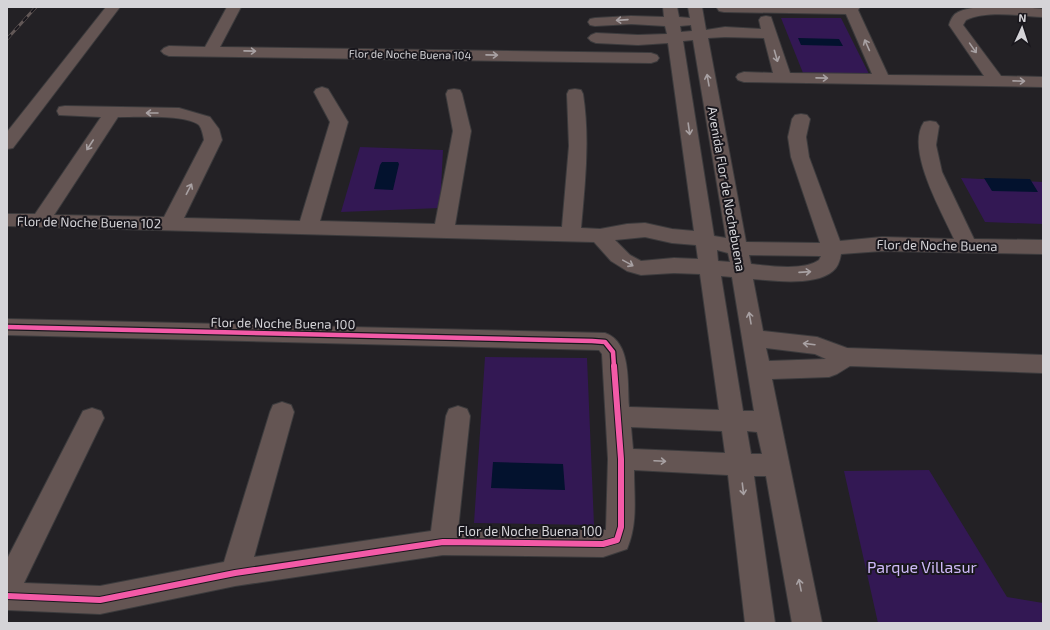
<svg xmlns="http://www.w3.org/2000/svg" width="1050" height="630" font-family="'Exo 2',sans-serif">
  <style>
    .green { fill: #331854 }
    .water { fill: #03122e }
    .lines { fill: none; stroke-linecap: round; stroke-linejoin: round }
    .minor-casing { stroke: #3c3b3d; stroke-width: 2 }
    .minor { fill: #645553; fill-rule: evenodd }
    .rail-casing { stroke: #625857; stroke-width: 3 }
    .rail { stroke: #19171d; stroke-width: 2; stroke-dasharray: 6; stroke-linecap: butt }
    .cycleway-far1-casing { stroke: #19171d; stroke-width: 7 }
    .cycleway-casing { stroke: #19171d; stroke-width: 8 }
    .cycleway-far1 { stroke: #f35aa7; stroke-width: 4.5 }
    .cycleway { stroke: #f35aa7; stroke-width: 6 }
    .oneway { stroke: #a8a1a3 }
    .labels { text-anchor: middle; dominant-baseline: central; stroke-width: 4; stroke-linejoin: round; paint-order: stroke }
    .far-street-label { font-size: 11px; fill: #d5d4d8; stroke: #19171d }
    .street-label { font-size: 13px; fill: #d5d4d8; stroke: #19171d }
    .near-park-label { font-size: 16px; fill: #cfbaf8; stroke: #19171d }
  </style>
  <rect width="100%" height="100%" fill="#232125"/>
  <path class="green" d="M781 18H841L869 74 803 73Z
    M360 147 443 150 440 208 341 212Z
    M961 178 1043 182V224L985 222Z
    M485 357 587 358 594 525 474 523Z
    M929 470 1007 597 1043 603V623H878L844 471Z"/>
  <path class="water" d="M798 38 839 39 843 46 801 45Z
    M382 162H398L399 164 393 190 374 189 380 165Z
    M984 178 1030 179 1038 192 992 191Z
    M493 462 563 464 565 490 491 488Z"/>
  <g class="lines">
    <g class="minor-casing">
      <path id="minor" d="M106 7H120L13 148 7 149V132Z
        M227 7H241L220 47 651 53 657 55 659 58 657 61 651 63 169 56 164 54 161 51 164 48 169 46 205 47Z
        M663 7H677L679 17 690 18 688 7H702L706 30 725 27 761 29 759 20 761 17 766 16 771 17 790 73 872 74 846 14 724 12 719 11 717 8 860 7 858 10 888 75 984 76 949 25C950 21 952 17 955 14 971 2 1023 7 1043 9V17C1021 16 987 10 966 20L963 25 1001 76 1043 77V87L744 82 738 80 736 77 738 74 744 72 773 73 764 38 725 37 708 38 746 242 820 243 791 157 788 137 792 119 795 115 801 114 807 115 810 119 806 137 809 157 840 241 882 237 954 239C942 212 905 149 924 122L930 121 936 122 939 126 936 145 942 172 974 239 1043 240V254L882 251 841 254C840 260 838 267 833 271 816 286 774 281 753 279L763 331 817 337 847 348 1043 355V373L850 366 837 374 829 377 772 379 822 623H792L766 476H754L775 623H745L728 475 634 470C634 498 638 523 627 549L603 557 443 555 235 586 100 614 7 610V559L83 411 92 408 101 411 104 418 24 583 100 586 224 562 270 412 273 405 282 402 291 405 294 412 254 557 431 531 446 416 449 409 458 406 467 409 470 416 458 530H606L608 459 602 354 599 350 7 335V319L605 333C632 342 627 384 629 407L719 410 700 274 674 273 641 275 627 271 611 261 594 242 7 226V214H35L101 117 59 115 57 111 59 107 65 106 179 108 210 117 219 129 222 140 184 218 300 221 330 122 314 92 316 89 322 87 328 89 348 122 320 221 435 224 453 131 446 94 448 90 454 89 460 90 462 94 471 131 455 225 562 227 569 146 567 94 569 90 575 89 581 90 583 94C590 139 585 183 581 228L600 229 627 224 645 223 672 229 694 231 668 43 638 45 596 43 591 41 588 38 591 35 596 33 638 35 667 34 665 26 631 24 595 26 590 25 588 22 590 19 595 18 631 16 664 17ZM691 25 692 31 681 32 680 26ZM693 40 726 238 714 236 683 41ZM118 117C135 117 186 114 199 125 202 129 203 135 204 140L164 217 54 215ZM645 237 672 243 696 245 698 259 674 258 641 261 630 255 615 240ZM717 250 728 253 730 262 718 261ZM749 255 821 256 819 260C804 271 769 266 751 264ZM721 276 732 277 754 411H743ZM766 348 815 354 826 359 769 361ZM631 427 722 431 725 453 633 449ZM747 431 757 432 762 454H751Z"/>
    </g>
    <use href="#minor" class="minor"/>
    <g class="rail-casing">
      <path id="rail" d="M7 39 36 7"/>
    </g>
    <use href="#rail" class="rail"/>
    <g class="cycleway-far1-casing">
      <path id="cycleway-far1" d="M7 327 592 341 605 342 613 352 614 367"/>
    </g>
    <g class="cycleway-casing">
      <path id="cycleway" d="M7 596 100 600 235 573 443 542 603 544 617 540 621 527V459L614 366"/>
    </g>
    <use href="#cycleway-far1" class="cycleway-far1"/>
    <use href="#cycleway" class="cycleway"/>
  </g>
  <defs><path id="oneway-shaft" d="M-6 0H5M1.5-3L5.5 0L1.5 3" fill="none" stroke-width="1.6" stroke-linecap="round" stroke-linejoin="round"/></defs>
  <g class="oneway">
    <use href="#oneway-shaft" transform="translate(622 20) rotate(176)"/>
    <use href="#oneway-shaft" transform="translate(867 45) rotate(-114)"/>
    <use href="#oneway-shaft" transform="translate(973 48) rotate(55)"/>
    <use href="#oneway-shaft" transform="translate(250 51) rotate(1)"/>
    <use href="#oneway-shaft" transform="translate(492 55) rotate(1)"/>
    <use href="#oneway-shaft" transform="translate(776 56) rotate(74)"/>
    <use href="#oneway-shaft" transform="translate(822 78) rotate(1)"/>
    <use href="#oneway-shaft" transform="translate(708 80) rotate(-100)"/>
    <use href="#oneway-shaft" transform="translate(1019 81) rotate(1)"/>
    <use href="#oneway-shaft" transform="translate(152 113) rotate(-180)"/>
    <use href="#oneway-shaft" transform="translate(689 129) rotate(82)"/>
    <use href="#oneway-shaft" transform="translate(90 145) rotate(123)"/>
    <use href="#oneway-shaft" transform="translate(189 189) rotate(-63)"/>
    <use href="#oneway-shaft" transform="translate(628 263) rotate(29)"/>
    <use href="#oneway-shaft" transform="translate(805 272) rotate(-4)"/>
    <use href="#oneway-shaft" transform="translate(750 318) rotate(-100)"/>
    <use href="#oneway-shaft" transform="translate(809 344) rotate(-173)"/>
    <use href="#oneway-shaft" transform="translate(660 461) rotate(3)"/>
    <use href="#oneway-shaft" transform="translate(743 489) rotate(83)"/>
    <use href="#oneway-shaft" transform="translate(800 585) rotate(-101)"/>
  </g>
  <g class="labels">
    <g class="far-street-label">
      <text transform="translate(410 54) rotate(1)">Flor de Noche Buena 104</text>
    </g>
    <g class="street-label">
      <text transform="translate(727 189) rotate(80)">Avenida Flor de Nochebuena</text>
      <text transform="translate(89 222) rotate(1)">Flor de Noche Buena 102</text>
      <text transform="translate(937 245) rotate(1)">Flor de Noche Buena</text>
      <text transform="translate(283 323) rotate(1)">Flor de Noche Buena 100</text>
      <text x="530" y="531">Flor de Noche Buena 100</text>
    </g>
    <g class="near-park-label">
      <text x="922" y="566">Parque Villasur</text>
    </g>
  </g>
  <rect width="1050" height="630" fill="none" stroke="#d5d4d8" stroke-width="16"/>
  <g transform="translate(1022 28) rotate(3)" stroke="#19171d" stroke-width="3" paint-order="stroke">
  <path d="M0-3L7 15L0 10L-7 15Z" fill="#d5d4d8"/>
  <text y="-6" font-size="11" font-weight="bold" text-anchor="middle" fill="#d5d4d8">N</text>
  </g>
</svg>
